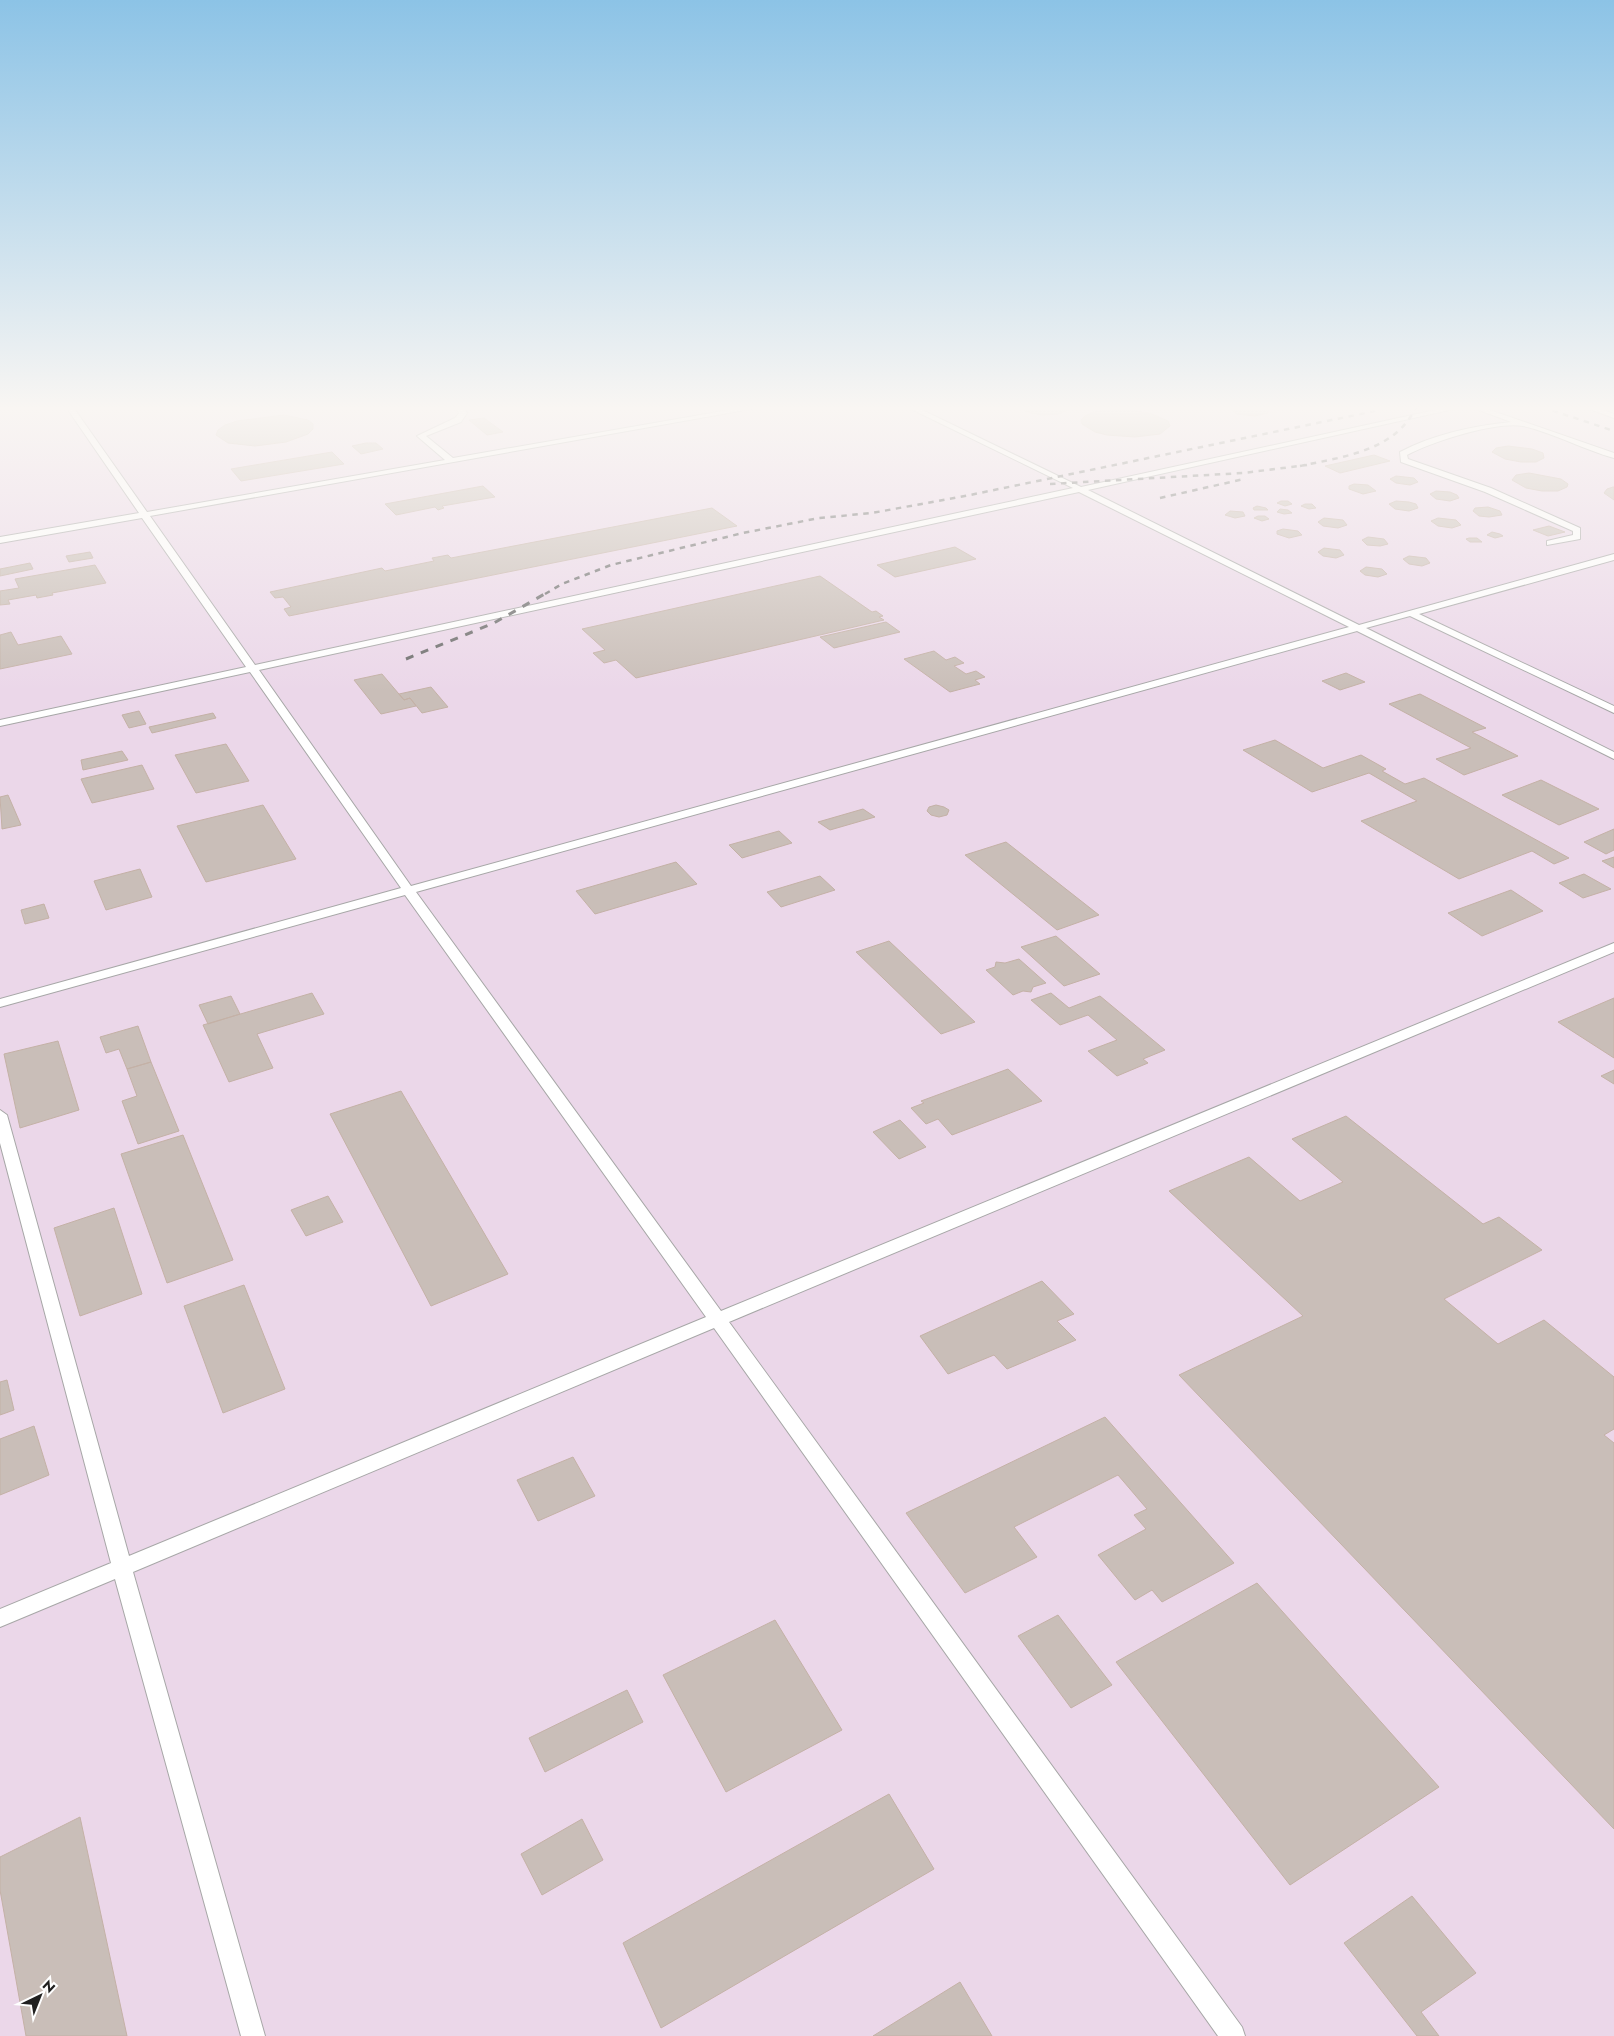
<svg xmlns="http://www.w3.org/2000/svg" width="1614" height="2036" font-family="Jost,sans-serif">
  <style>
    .industrial { fill: #ebd7e9 }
    .building { fill: #c9beb8; stroke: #c4b1a6 }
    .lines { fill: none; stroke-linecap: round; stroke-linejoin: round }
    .service-casing { stroke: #a7a7a7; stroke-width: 2 }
    .service { fill: #fff; fill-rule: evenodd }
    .rail-far1 { stroke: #6e6e6e; stroke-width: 2.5; stroke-dasharray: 5.5 5.5; stroke-linecap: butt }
    .rail { stroke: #6e6e6e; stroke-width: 3; stroke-dasharray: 8 8; stroke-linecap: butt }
  </style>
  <rect width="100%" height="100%" fill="#f1ece5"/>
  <path class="industrial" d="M0 407H1614V2036H0Z"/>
  <path class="building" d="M1018 407H1071V408L1059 414 1042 415 1027 412Z
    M1264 407 1268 409V413L1255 416 1237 414 1230 409 1231 407Z
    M1120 409 1150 413 1168 421 1170 426 1160 434 1135 437 1107 435 1095 432 1082 424 1081 420 1085 416 1093 412Z
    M284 415 308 420 313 424V429L308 434 286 442 255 446 228 443 216 435 218 430 225 425 237 421Z
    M484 418 503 432 487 435 469 420Z
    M366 443H376L383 449 361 454 352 446Z
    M1508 446 1532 449 1543 453 1544 458 1536 462H1521L1505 459 1492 452 1496 448Z
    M332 452 344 464 241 481 231 469Z
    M1374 455 1390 461 1340 473 1325 466Z
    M1529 473 1561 479 1568 484 1567 487 1558 491H1542L1526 488 1512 480 1516 475Z
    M1396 476 1414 478 1418 482 1410 485 1396 483 1390 479Z
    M1354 484 1368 485 1376 491 1363 494 1349 489V486Z
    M483 486 495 497 442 506 444 508 438 510 435 507 396 515 385 504Z
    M1613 487H1614V500L1604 493 1607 489Z
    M1436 491 1450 492 1457 495 1459 498 1450 501 1436 499 1430 494Z
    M1281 501H1288L1292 504 1285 506 1277 503Z
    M1396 501 1409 502 1416 504 1418 508 1409 511 1395 509 1389 504Z
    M1305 504H1312L1316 508 1309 509 1301 506Z
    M1257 506 1266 508 1268 510H1254L1253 508Z
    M1488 507 1500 511 1502 515 1489 517 1479 516 1473 511 1475 508Z
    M712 508 737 526 289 616 284 609 291 607 283 597 275 598 270 592 382 568 385 571 434 561 432 558 448 555 451 558Z
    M1280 509 1288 510 1292 513 1284 514 1277 512Z
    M1230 511 1243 512 1245 516 1235 518 1225 515Z
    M1258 516H1265L1269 519 1262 521 1254 518Z
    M1324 518 1343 520 1347 525 1338 528 1323 526 1318 522Z
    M1438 518 1456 520 1461 525 1452 528 1438 526 1431 521Z
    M1549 526 1565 532 1548 536 1533 530Z
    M1283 529 1298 531 1302 535 1289 538 1277 534V531Z
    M1492 532 1500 534 1503 536 1495 538 1487 535Z
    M1368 537 1384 539 1388 544 1380 546 1367 545 1362 540Z
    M1469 538H1477L1482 542H1470L1466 539Z
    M955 547 976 559 895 577 877 565Z
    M1324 548 1340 550 1344 555 1336 558 1323 556 1318 552Z
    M90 552 93 558 69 562 66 556Z
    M1409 556 1426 558 1430 563 1422 566 1409 564 1403 559Z
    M30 563 33 569 0 576V569Z
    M95 565 106 583 52 593 53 595 37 598 36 595 8 600 10 604 0 605V591L19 588 15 579Z
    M1366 567 1382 569 1387 574 1378 577 1365 575 1360 571Z
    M820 576 872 612 876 611 883 616 879 617 884 620 636 678 616 660 604 663 593 653 605 650 582 629Z
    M886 622 900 632 834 648 820 637Z
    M11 632 18 645 61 636 72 654 0 669V635Z
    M934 651 946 660 955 657 964 663 954 666 966 674 976 671 985 677 975 680 980 684 950 692 904 659Z
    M1346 673 1365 682 1340 690 1322 681Z
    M382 674 404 700 410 698 416 706 381 714 354 680Z
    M431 687 448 707 422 713 410 698 404 700 399 694Z
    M1420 694 1486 728 1472 732 1518 756 1464 775 1436 759 1471 748 1389 704Z
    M139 711 146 724 129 728 122 715Z
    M213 713 216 718 152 733 149 727Z
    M1275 740 1323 768 1361 755 1386 769 1382 771 1405 784 1424 778 1569 858 1554 864 1532 851 1459 879 1361 821 1417 801 1369 773 1312 792 1243 750Z
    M226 744 249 781 196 793 175 755Z
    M122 751 128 760 83 770 81 760Z
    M142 765 154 789 92 803 81 779Z
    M1541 780 1599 809 1559 825 1502 795Z
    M8 795 21 825 2 829 0 797Z
    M263 805 296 859 206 882 177 826Z
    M936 805 944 807 949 810 947 815 939 817 931 815 927 811 929 807Z
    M863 809 875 817 830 830 818 822Z
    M1614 829V850L1606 854 1584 842Z
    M779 831 792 843 742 858 729 845Z
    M1006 842 1099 915 1057 930 965 855Z
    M1614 857V868L1602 861Z
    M676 862 697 884 595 914 576 891Z
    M140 869 152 897 106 910 94 881Z
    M1584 874 1611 889 1583 898 1559 883Z
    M820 876 835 890 781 907 767 892Z
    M1511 890 1543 911 1482 936 1448 913Z
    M44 904 49 918 25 924 21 910Z
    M1056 936 1100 974 1064 986 1021 947Z
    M889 941 975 1022 941 1034 856 952Z
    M1019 959 1046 983 1033 987 1031 992 1023 991 1013 995 986 970 995 967 996 962 1005 963Z
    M312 993 324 1014 257 1034 273 1068 229 1082 203 1025Z
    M1051 993 1069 1008 1100 996 1165 1050 1143 1059 1148 1063 1117 1076 1088 1051 1117 1040 1088 1015 1060 1025 1031 1000Z
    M231 996 240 1014 208 1024 199 1005Z
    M1614 998V1058L1558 1022Z
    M138 1026 151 1062 127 1069 119 1049 106 1053 100 1037Z
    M58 1041 79 1110 20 1128 4 1054Z
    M151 1062 179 1131 138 1144 122 1101 137 1096 127 1069Z
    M1008 1069 1042 1101 952 1135 938 1119 926 1124 911 1108 924 1103 921 1101Z
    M1614 1070V1084L1601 1076Z
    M401 1091 508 1274 431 1306 330 1114Z
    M1346 1116 1483 1224 1499 1217 1542 1250 1444 1299 1498 1344 1544 1320 1614 1377V1429L1604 1435 1614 1443V1829L1179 1375 1303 1316 1169 1191 1249 1157 1300 1201 1343 1182 1292 1139Z
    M900 1120 926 1147 899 1159 873 1132Z
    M183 1135 233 1260 167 1283 121 1154Z
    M328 1196 343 1222 306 1236 291 1210Z
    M114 1208 142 1294 80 1316 54 1228Z
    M1042 1281 1074 1314 1057 1321 1076 1340 1007 1369 994 1355 948 1374 920 1336Z
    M244 1285 285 1389 223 1413 184 1306Z
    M7 1380 14 1410 0 1415V1382Z
    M1105 1417 1234 1563 1162 1602 1152 1590 1135 1600 1098 1555 1146 1529 1134 1515 1147 1509 1118 1475 1014 1527 1037 1557 965 1593 906 1513Z
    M34 1426 49 1475 0 1495V1439Z
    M573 1457 595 1496 538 1521 517 1480Z
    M1257 1583 1439 1787 1290 1885 1116 1662Z
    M1058 1615 1112 1685 1071 1708 1018 1636Z
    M775 1620 842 1730 726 1792 663 1675Z
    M627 1690 643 1722 545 1772 529 1738Z
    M889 1794 934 1869 661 2028 623 1943Z
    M80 1817 127 2036H26L0 1890V1857Z
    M582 1819 603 1860 542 1895 521 1854Z
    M1412 1896 1476 1973 1421 2012 1439 2036H1417L1344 1943Z
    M960 1982 992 2036H873Z"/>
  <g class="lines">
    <g class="service-casing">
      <path id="service" d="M66 407H73L147 512 445 460 417 436 455 418 459 413 456 407H463L467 413 461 422 426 436 453 458 746 407H762L150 516 255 665 1073 488 907 407H916L1081 487 1449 407H1463L1088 490 1359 625 1614 554V560L1419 614 1614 706V713L1410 616 1366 628 1614 752V759L1357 631 416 892 721 1311 1614 943V952L729 1322 1242 2027 1245 2036H1218L714 1328 133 1572 265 2036H241L115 1579 0 1627V1609L111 1563 0 1143V1110L7 1115 129 1556 706 1317 405 895 0 1007V999L401 888 250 672 0 726V720L246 667 142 518 0 543V537L139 513ZM1079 492 1349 627 411 886 259 670Z
        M1471 407H1481L1614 453V458C1585 450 1551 432 1523 426 1496 421 1431 442 1407 455L1408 459 1491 488 1580 528V539L1547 545V541L1573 535V531L1485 492 1401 462 1400 452C1434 434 1473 426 1511 422Z
        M1584 407H1595L1614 414V418Z"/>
    </g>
    <use href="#service" class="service"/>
    <path class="rail-far1" d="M1542 407 1614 431
      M1300 466C1342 457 1396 451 1416 407
      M1050 484 1243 473 1307 465
      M1160 498 1244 479
      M545 594 562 584 611 565 743 533 819 518 872 513 970 495 1375 411"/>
    <path class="rail" d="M406 659 494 623 548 592"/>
  </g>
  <linearGradient id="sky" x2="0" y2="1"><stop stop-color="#8cc3e6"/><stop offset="0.59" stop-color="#f9f6f3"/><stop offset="1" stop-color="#f9f6f3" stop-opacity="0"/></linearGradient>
  <rect width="1614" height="692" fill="url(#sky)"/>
  <g transform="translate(40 1996) rotate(43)" stroke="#ffffff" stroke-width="4" paint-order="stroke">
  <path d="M0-4L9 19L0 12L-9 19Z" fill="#202020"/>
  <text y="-8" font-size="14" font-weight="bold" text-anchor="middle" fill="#202020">N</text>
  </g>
</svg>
